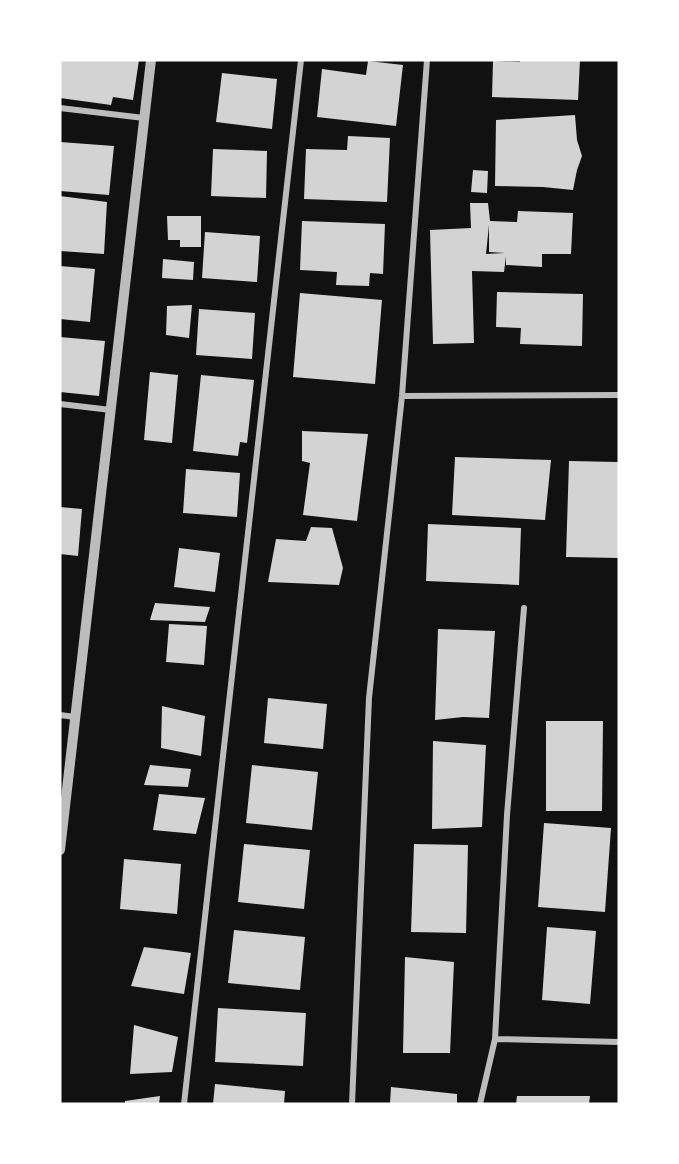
<svg xmlns="http://www.w3.org/2000/svg" width="679" height="1164" font-family="'DejaVu Sans',sans-serif">
  <style>
    .building { fill: #d3d3d3; fill-rule: evenodd }
    .lines { fill: none; stroke-linecap: round; stroke-linejoin: round }
    .minor { stroke: #bcbcbc; stroke-width: 6 }
    .tertiary { stroke: #bcbcbc; stroke-width: 10 }
  </style>
  <rect width="100%" height="100%" fill="#111"/>
  <path class="building" d="M60 60H139L133 100 113 97 111 105 60 98Z
    M520 60H580L578 100 492 97 493 61 520 62Z
    M368 61 403 65 396 126 317 117 322 69 366 75Z
    M222 73 277 79 272 129 216 122Z
    M575 115 577 140 582 156 577 170 573 190 543 187 495 186 496 120Z
    M348 136 390 138 387 202 304 199 306 149 347 150Z
    M60 142 114 146 109 195 60 191Z
    M213 149 267 151 266 198 211 196Z
    M473 170 488 171 487 193 471 192Z
    M60 196 107 202 104 254 60 251Z
    M470 203H488L490 221 517 222 518 211 573 213 571 254H542V267L506 265V256L504 272 472 271 474 343 433 344 430 230 471 228ZM489 225V252L505 253 486 254Z
    M167 216H201V247H180V240H168Z
    M302 221 385 224 383 274 370 273 369 286 336 285 337 272 300 270Z
    M205 232 260 236 257 282 202 278Z
    M163 259 194 262 193 280 162 278Z
    M60 266 95 269 90 322 60 319Z
    M497 292 583 294 582 346 520 344 521 328 496 327Z
    M300 293 382 300 375 384 293 377Z
    M192 305 189 338 166 335 167 306Z
    M199 309 255 313 252 359 196 355Z
    M60 337 105 341 99 396 60 392Z
    M150 372 178 375 172 443 144 440Z
    M201 375 254 380 247 443 240 442 238 456 193 451Z
    M302 431 368 434 357 521 303 515 310 463 302 461Z
    M455 457 551 460 545 520 452 515Z
    M569 461 619 462V558L566 557Z
    M186 469 240 473 237 517 183 513Z
    M60 507 82 509 78 556 60 554Z
    M428 524 521 528 519 585 426 581Z
    M311 527 332 528 343 568 339 585 268 582 276 539 306 541Z
    M179 548 220 553 215 592 174 587Z
    M155 603 210 607 205 622 150 620Z
    M169 624 207 626 204 665 166 662Z
    M438 629 495 631 489 718 463 717 435 720Z
    M268 698 327 704 323 749 264 743Z
    M162 706 205 716 201 756 161 748Z
    M546 721H603L602 811H546Z
    M433 741 486 745 482 827 432 829Z
    M150 765 191 769 188 787 144 785Z
    M252 765 318 772 312 830 246 823Z
    M159 794 205 798 196 834 153 830Z
    M544 823 611 828 605 912 538 907Z
    M244 844 310 850 304 909 238 902Z
    M414 844 468 845 466 933 411 932Z
    M124 859 181 864 177 914 120 909Z
    M547 927 596 931 590 1004 542 1000Z
    M234 930 305 937 300 990 228 983Z
    M144 947 191 953 184 994 131 986Z
    M405 957 454 962 450 1053H403Z
    M218 1008 306 1013 303 1066 215 1062Z
    M134 1025 178 1037 172 1072 130 1074Z
    M215 1084 285 1091 284 1104H213Z
    M391 1087 457 1094V1104H390Z
    M160 1096 159 1104H125V1101Z
    M517 1096H590L589 1104H516Z"/>
  <g class="lines">
    <path class="minor" d="M60 108 144 118
      M402 396 619 395
      M60 404 111 410
      M60 715 75 717
      M495 1039 507 815 524 608
      M184 1104 301 60
      M352 1104 369 698 402 396 427 60
      M480 1104 495 1039 619 1042"/>
    <path class="tertiary" d="M60 850 151 60"/>
  </g>
  <rect width="679" height="1164" fill="none" stroke="#ffffff" stroke-width="123"/>
</svg>
